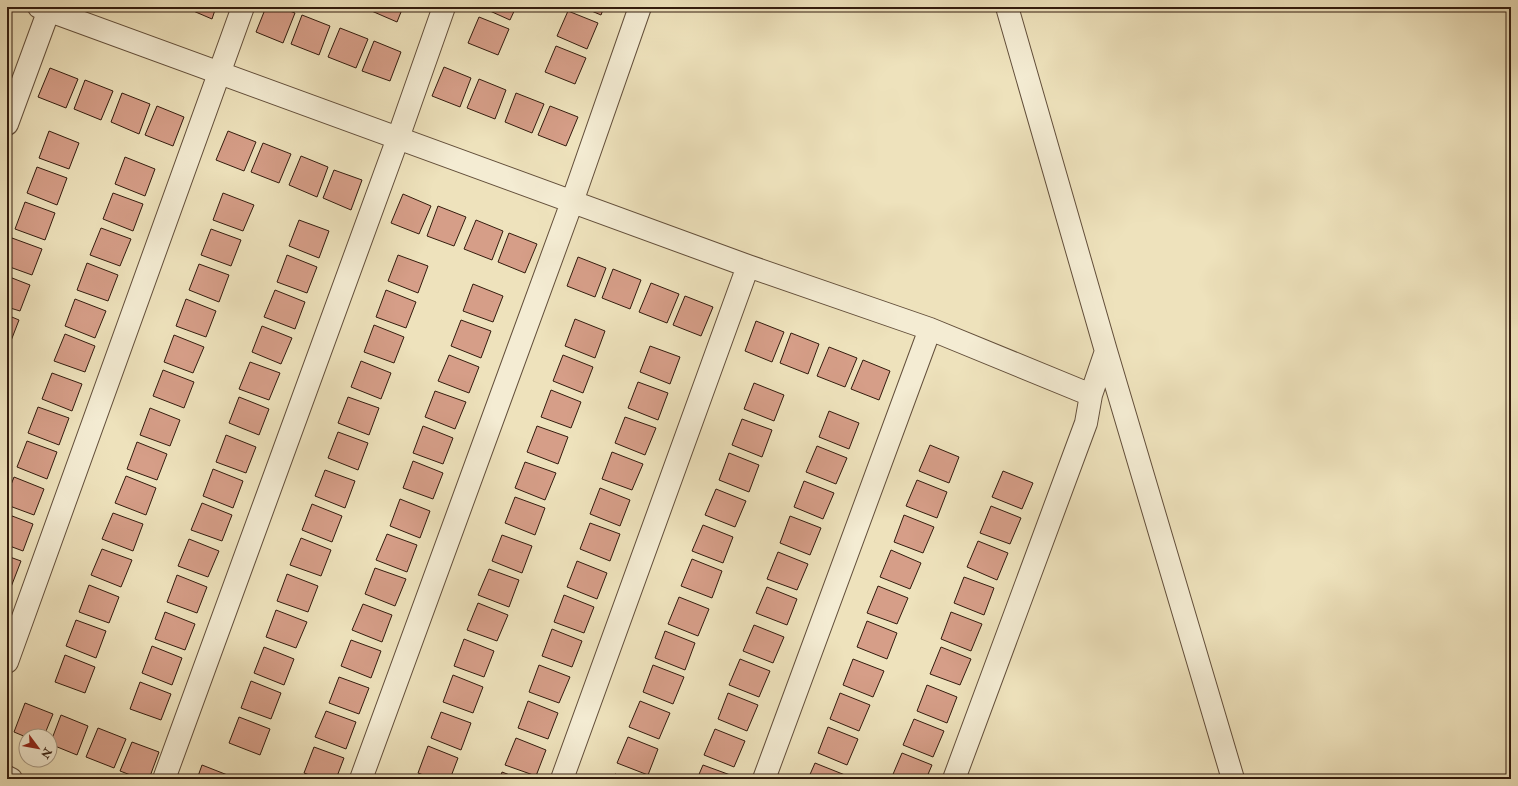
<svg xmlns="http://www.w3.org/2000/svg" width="1518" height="786" font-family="'IM FELL Double Pica',serif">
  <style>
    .building { fill: #d69e88; stroke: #331c0e }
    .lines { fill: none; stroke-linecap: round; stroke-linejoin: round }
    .minor-casing { stroke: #624e3a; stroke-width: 24 }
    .minor { stroke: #f4ecd3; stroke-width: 22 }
  </style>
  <rect width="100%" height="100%" fill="#eee2bc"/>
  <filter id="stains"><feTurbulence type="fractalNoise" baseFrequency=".005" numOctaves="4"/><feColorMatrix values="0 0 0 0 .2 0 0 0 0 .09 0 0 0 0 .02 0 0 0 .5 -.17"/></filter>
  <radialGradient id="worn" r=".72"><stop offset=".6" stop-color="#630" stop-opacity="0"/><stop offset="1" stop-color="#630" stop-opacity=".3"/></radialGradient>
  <path class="building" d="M184 7H216L212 19Z
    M266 7H279L295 13 283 43 256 32Z
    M368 7H403L397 22 367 9Z
    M481 7H516L510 20Z
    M582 7H604L601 15Z
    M568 11 598 23 587 49 557 36Z
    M302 15 330 26 319 55 291 44Z
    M479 17 509 29 498 55 468 43Z
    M340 28 368 39 356 68 328 57Z
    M374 41 401 52 390 81 362 71Z
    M556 46 586 58 575 84 545 72Z
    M444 67 471 78 460 107 432 96Z
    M50 68 78 79 66 108 38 97Z
    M479 79 506 90 495 119 467 108Z
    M85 80 113 91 101 120 74 109Z
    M122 93 150 104 139 134 111 122Z
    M516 93 544 104 532 133 505 122Z
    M157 106 184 117 173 146 145 135Z
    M550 106 578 117 566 146 538 135Z
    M49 131 79 143 69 169 39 158Z
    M228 131 256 142 244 171 216 160Z
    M263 143 291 154 279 183 251 172Z
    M301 156 328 167 317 197 289 185Z
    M125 157 155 169 145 196 115 184Z
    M37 167 67 178 57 205 27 193Z
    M334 170 362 180 351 210 323 198Z
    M113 193 143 204 133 231 103 219Z
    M223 193 254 205 243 231 213 220Z
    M403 194 431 206 419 234 391 223Z
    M25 202 55 213 45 240 15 229Z
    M438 206 466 217 454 246 427 236Z
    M299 220 329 231 319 258 289 246Z
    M476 220 503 231 492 260 464 249Z
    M101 228 131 239 120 266 90 255Z
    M211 229 241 240 231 266 201 255Z
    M509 233 537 244 525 273 498 262Z
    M12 238 42 249 32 275 7 266V250Z
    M287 255 317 267 307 293 277 282Z
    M398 255 428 266 418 293 388 281Z
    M578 257 606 268 595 297 567 286Z
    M87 263 118 275 108 301 77 290Z
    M199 264 229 275 219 302 189 290Z
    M613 269 641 280 630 309 602 298Z
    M7 276 30 285 20 311 7 307Z
    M651 283 679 294 667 323 639 312Z
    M473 284 503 296 493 322 463 311Z
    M275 290 305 302 295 329 264 317Z
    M386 290 416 302 406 328 376 317Z
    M685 296 713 307 701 336 673 325Z
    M75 299 106 311 95 338 65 326Z
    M186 299 216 311 206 337 176 326Z
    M7 315 19 320 9 346H7Z
    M575 319 605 331 595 358 565 346Z
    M461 320 491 331 481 358 451 346Z
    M756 321 784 332 772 362 745 351Z
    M374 325 404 337 394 363 364 352Z
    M262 326 292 338 281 364 252 352Z
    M791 333 819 344 808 374 780 363Z
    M65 334 95 346 85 372 54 361Z
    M174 335 204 347 193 373 164 362Z
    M650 346 680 357 670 384 640 372Z
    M829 347 857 358 845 387 817 376Z
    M449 355 479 367 469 393 438 381Z
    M563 355 593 367 583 393 553 381Z
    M863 360 890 371 879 400 851 389Z
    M361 361 391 373 381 399 351 387Z
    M250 362 280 373 269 400 239 389Z
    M163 370 194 382 184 408 153 396Z
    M52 373 82 384 72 411 42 399Z
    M638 382 668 393 658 420 628 408Z
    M754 383 784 395 774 421 744 409Z
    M551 390 581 402 571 428 541 417Z
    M435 391 466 402 455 429 425 417Z
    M239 397 269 409 259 435 229 423Z
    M348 397 379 408 369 435 338 423Z
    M38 407 69 418 59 445 28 433Z
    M150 408 180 420 170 446 140 435Z
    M829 411 859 423 849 449 819 437Z
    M625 417 656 428 645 455 615 443Z
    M742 419 772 430 762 457 732 445Z
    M423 426 453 438 443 464 413 453Z
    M537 426 568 437 558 464 527 452Z
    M338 432 368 443 358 470 328 458Z
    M226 435 256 447 246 473 216 462Z
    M27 441 57 452 47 479 17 467Z
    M137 442 167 454 157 480 127 469Z
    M930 445 959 457 949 483 919 471Z
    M817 446 847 458 836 484 806 472Z
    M612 452 643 464 632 490 602 479Z
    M729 453 759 465 749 492 719 480Z
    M413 461 443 473 433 499 403 488Z
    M525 462 556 473 545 500 515 488Z
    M213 469 243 481 233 508 203 496Z
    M325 470 355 481 345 508 315 496Z
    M1003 471 1033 483 1022 509 992 497Z
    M126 476 156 488 146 515 115 503Z
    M14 477 44 489 34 515 7 505V495Z
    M917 480 947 492 937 518 906 506Z
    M804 481 834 493 823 519 794 507Z
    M600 488 630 500 620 526 590 514Z
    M716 489 746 501 735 527 705 515Z
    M515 497 545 508 535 535 505 523Z
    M400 499 430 511 420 538 390 526Z
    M202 503 232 515 222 541 191 530Z
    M312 504 342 516 332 542 302 530Z
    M991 506 1021 518 1010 544 980 533Z
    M113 513 143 524 133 551 102 539Z
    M7 514 33 524 23 551 7 545Z
    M904 515 934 527 923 553 894 542Z
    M790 516 821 528 810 555 780 543Z
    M590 523 620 534 610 561 580 549Z
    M703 525 733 537 723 563 692 551Z
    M387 534 417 545 407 572 376 560Z
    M502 535 532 546 522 573 492 561Z
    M301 538 331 550 321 576 290 565Z
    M189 539 219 551 208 577 178 566Z
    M978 541 1008 553 997 580 967 567Z
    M102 549 132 560 121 587 91 575Z
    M891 550 921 563 910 589 880 577Z
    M778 552 808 564 797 590 767 579Z
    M7 556 21 561 11 587 7 586Z
    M692 559 722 571 712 598 681 586Z
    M577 561 607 573 597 599 567 587Z
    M375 568 406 579 395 606 365 594Z
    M489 569 519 580 509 607 478 595Z
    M287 574 318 586 308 612 277 601Z
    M177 575 207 587 197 613 167 602Z
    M964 577 994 588 984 615 954 603Z
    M89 585 119 597 109 623 79 612Z
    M878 586 908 598 897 624 867 613Z
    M767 587 797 599 787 625 756 613Z
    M564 595 594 607 584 633 554 622Z
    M679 597 709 609 698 636 668 624Z
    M478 603 508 615 497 641 467 630Z
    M363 604 392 615 382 642 352 630Z
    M276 610 307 622 296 648 266 637Z
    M165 612 195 624 185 650 155 639Z
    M951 612 982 624 971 651 941 639Z
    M76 620 106 631 96 658 66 646Z
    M867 621 897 633 887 659 857 647Z
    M754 625 784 637 773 663 743 651Z
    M552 629 582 641 572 667 542 656Z
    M665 631 695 643 685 670 655 658Z
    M464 639 494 651 484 677 454 666Z
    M351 640 381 651 371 678 341 666Z
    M152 646 182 658 172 685 142 673Z
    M264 647 294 659 284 685 254 673Z
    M941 647 971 659 960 685 930 674Z
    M65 655 95 667 85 693 55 682Z
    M740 659 770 671 759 697 729 685Z
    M853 659 884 671 873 697 843 685Z
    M539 665 570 677 559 703 529 692Z
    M653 665 684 677 673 704 643 692Z
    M453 675 483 687 473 713 443 702Z
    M339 677 369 688 359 714 329 703Z
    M251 681 281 693 271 719 241 708Z
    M140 682 171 694 161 720 130 709Z
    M927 685 957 697 947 723 917 711Z
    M728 693 758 705 747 731 718 719Z
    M840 693 870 705 859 731 830 719Z
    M528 701 558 713 548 739 518 728Z
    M640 701 670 713 659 739 629 727Z
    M25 703 53 714 44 736 26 737 14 732Z
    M326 711 356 722 346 749 315 737Z
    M441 712 471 723 461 750 431 738Z
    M61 715 88 726 77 755 50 744Z
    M239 717 270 729 260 755 229 743Z
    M914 719 944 731 933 757 903 745Z
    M828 727 858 739 847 765 818 753Z
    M98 728 126 739 114 768 86 757Z
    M715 729 745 741 734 767 704 755Z
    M628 737 658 749 648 775 617 763Z
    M516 738 546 750 536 776 505 765Z
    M132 742 159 752 149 779H141L120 771Z
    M428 746 458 758 450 779H434L418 773Z
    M314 747 344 758 336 779H320L304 773Z
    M902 753 932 765 926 779H891Z
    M815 763 845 775 843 779H808Z
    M202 765 230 776 229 779H197Z
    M703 765 733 776 732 779H697Z
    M502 772 520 779H500Z
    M615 774 629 779H613Z"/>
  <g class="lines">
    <g class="minor-casing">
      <path id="minor" d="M39 7 748 266 930 329 1091 395 1106 351
        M1007 7 1106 351 1233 779
        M7 124 50 7
        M7 662 243 7
        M7 777 11 779
        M164 779 398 138 444 7
        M361 779 572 202 640 7
        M562 779 748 266
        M764 779 930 329
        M954 779 1086 423 1091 395"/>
    </g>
    <use href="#minor" class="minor"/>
  </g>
  <rect width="1518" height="786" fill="none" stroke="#eee2bc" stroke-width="24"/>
  <rect x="8" y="8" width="1502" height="770" fill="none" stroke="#331c0e" stroke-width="2"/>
  <rect x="12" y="12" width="1494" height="762" fill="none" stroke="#331c0e"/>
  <g transform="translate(38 748) rotate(122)"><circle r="19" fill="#f4ecd3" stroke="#a79984"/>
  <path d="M0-3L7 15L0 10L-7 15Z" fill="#8f2418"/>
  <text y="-6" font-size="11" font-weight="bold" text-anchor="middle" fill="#331c0e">N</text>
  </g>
  <rect width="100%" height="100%" filter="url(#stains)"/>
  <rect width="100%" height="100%" fill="url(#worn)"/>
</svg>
